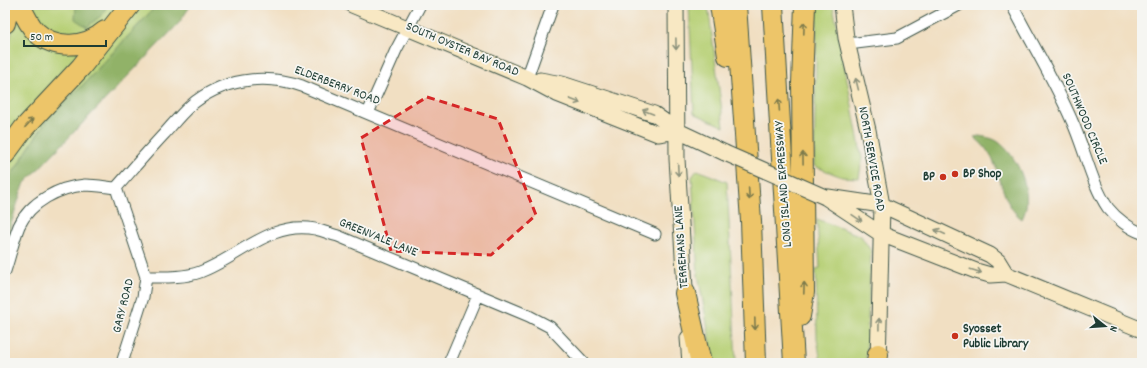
<svg xmlns="http://www.w3.org/2000/svg" width="1147" height="368" font-family="Dekko,sans-serif">
  <style>
    .green { fill: #b7d076; stroke: #6b8655 }
    .forest { fill: #91b267; stroke: #58784e }
    .lines { fill: none; stroke-linecap: round; stroke-linejoin: round }
    .minor-casing { stroke: #3e5549; stroke-width: 13 }
    .secondary-casing { stroke: #3e5549; stroke-width: 17 }
    .motorway-casing { stroke: #3e5549; stroke-width: 22 }
    .minor { stroke: #fff; stroke-width: 11 }
    .secondary { stroke: #f8e8c3; stroke-width: 15 }
    .motorway { stroke: #edc569; stroke-width: 20 }
    .secondary-bridge-casing { stroke: #3e5549; stroke-width: 17; stroke-linecap: butt }
    .secondary-bridge { stroke: #f8e8c3; stroke-width: 15 }
    .oneway { stroke: #7c7a4c }
    .oneway2 { stroke: #8c927c }
    .marked { fill: #d62828; fill-opacity: 0.2; stroke: #d62828; stroke-width: 3; stroke-dasharray: 8 5; stroke-linejoin: round }
    .poi-dot { fill: #c8321e; stroke: #f6f6f2; stroke-width: 1.5 }
    .labels { text-anchor: middle; dominant-baseline: central; stroke-width: 3.5; stroke-linejoin: round; paint-order: stroke }
    .street-label { font-size: 13px; fill: #1f3d34; stroke: #f6f6f2 }
    .poi-label { font-size: 13px; font-weight: bold; fill: #1f3d34; stroke: #f6f6f2; text-anchor: start }
  </style>
  <rect width="100%" height="100%" fill="#f6f6f2"/>
  <filter id="ink" filterUnits="userSpaceOnUse"><feTurbulence type="fractalNoise" baseFrequency=".025" numOctaves="2"/><feDisplacementMap in="SourceGraphic" scale="8" xChannelSelector="R" yChannelSelector="G"/><feConvolveMatrix kernelMatrix="1 2 1 2 8 2 1 2 1" color-interpolation-filters="sRGB"/></filter>
  <filter id="wash" filterUnits="userSpaceOnUse"><feTurbulence type="fractalNoise" baseFrequency=".012" numOctaves="4" result="noise"/><feDisplacementMap in="SourceGraphic" scale="16" xChannelSelector="R" yChannelSelector="G"/><feGaussianBlur stdDeviation="0.9" result="paint"/><feColorMatrix in="noise" values="0 0 0 0 0 0 0 0 0 0 0 0 0 0 0 0 0 1.4 0 .05"/><feComposite in="paint" operator="in"/></filter>
  <g filter="url(#wash)">
    <rect width="100%" height="100%" fill="#f1dfc2"/>
    <path class="green" d="M27 5H124L86 41 41 30Z
      M142 5H157L81 87 48 118 5 185V164L35 125Z
      M689 5H708L724 127 694 113Z
      M817 5H833L862 159 859 178 842 177 814 166Z
      M15 20H23L84 47 5 149V60Z
      M697 170 727 182 736 363H714L698 274 692 177Z
      M817 219 861 236 871 251 866 363H821L817 338 816 269 820 268Z"/>
    <path class="forest" d="M76 5H107L103 14 87 27 75 19Z
      M157 5H191L179 23 23 185 5 244V185L48 118 81 87Z
      M979 136C985 137 992 138 997 141 1018 155 1035 195 1022 219 994 198 1007 162 974 137Z"/>
  </g>
  <g filter="url(#ink)">
    <g class="lines">
      <g class="minor-casing">
        <path id="minor" d="M1012 5C1032 44 1055 81 1072 121 1084 147 1092 185 1108 208 1116 218 1130 229 1142 233
          M848 44 897 38 959 5
          M527 78 553 5
          M368 113 396 50 420 5
          M116 188 146 277 143 297 122 363
          M5 271C10 256 13 241 19 226 30 202 59 187 85 185 95 185 106 187 116 188 132 170 148 151 165 133 173 124 181 114 190 106 221 79 264 73 302 86L655 234
          M146 277C163 277 184 278 200 272 238 258 271 220 315 229 323 231 331 234 338 236L529 316 550 327 584 363
          M449 363 478 295"/>
      </g>
      <g class="secondary-casing">
        <path id="secondary" d="M352 5 527 78 557 94 658 134 678 131
          M676 5 677 159 686 304
          M842 5 846 38 868 130 882 205 878 363
          M540 80 562 84 654 114 678 131 725 153
          M825 197 881 234 976 271 990 275 1006 274 1142 330
          M828 197 882 205 990 255 998 261 1006 274
          M688 338 690 363"/>
      </g>
      <g class="motorway-casing">
        <path id="motorway" d="M20 5C24 14 29 25 36 32 55 50 86 48 105 31
          M720 5 728 56
          M736 5 751 221 756 363
          M773 5 794 363
          M5 23 9 5
          M5 154 24 128 81 67 130 5
          M685 293 701 363
          M800 316 804 292 802 83 805 5
          M877 363 878 354"/>
      </g>
      <use href="#minor" class="minor"/>
      <use href="#secondary" class="secondary"/>
      <use href="#motorway" class="motorway"/>
      <g class="secondary-bridge-casing">
        <path id="secondary-bridge" d="M725 153 825 197"/>
      </g>
      <use href="#secondary-bridge" class="secondary-bridge"/>
    </g>
    <defs><path id="oneway-shaft" d="M-6 0H5M1.5-3L5.5 0L1.5 3" fill="none" stroke-width="1.6" stroke-linecap="round" stroke-linejoin="round"/></defs>
    <g class="oneway">
      <use href="#oneway-shaft" transform="translate(804 28) rotate(-88)"/>
      <use href="#oneway-shaft" transform="translate(779 105) rotate(-94)"/>
      <use href="#oneway-shaft" transform="translate(29 123) rotate(-47)"/>
      <use href="#oneway-shaft" transform="translate(803 158) rotate(-91)"/>
      <use href="#oneway-shaft" transform="translate(749 194) rotate(86)"/>
      <use href="#oneway-shaft" transform="translate(804 288) rotate(-88)"/>
      <use href="#oneway-shaft" transform="translate(755 324) rotate(88)"/>
    </g>
    <g class="oneway2">
      <use href="#oneway-shaft" transform="translate(676 44) rotate(89)"/>
      <use href="#oneway-shaft" transform="translate(857 84) rotate(-104)"/>
      <use href="#oneway-shaft" transform="translate(575 101) rotate(21)"/>
      <use href="#oneway-shaft" transform="translate(648 112) rotate(-159)"/>
      <use href="#oneway-shaft" transform="translate(678 170) rotate(87)"/>
      <use href="#oneway-shaft" transform="translate(857 218) rotate(34)"/>
      <use href="#oneway-shaft" transform="translate(940 232) rotate(-155)"/>
      <use href="#oneway-shaft" transform="translate(976 271) rotate(18)"/>
      <use href="#oneway-shaft" transform="translate(879 324) rotate(-89)"/>
    </g>
  </g>
  <path class="marked" d="M427 97 498 119 536 215 491 255 391 251 361 138Z"/>
  <g class="poi-dot">
    <circle cx="955" cy="174" r="4"/>
    <circle cx="943" cy="177" r="4"/>
    <circle cx="955" cy="336" r="4"/>
  </g>
  <g class="labels">
    <g class="street-label">
      <text transform="translate(462 50) rotate(23)">SOUTH OYSTER BAY ROAD</text>
      <text transform="translate(337 86) rotate(21)">ELDERBERRY ROAD</text>
      <text transform="translate(1084 119) rotate(67)">SOUTHWOOD CIRCLE</text>
      <text transform="translate(871 159) rotate(80)">NORTH SERVICE ROAD</text>
      <text transform="translate(784 184) rotate(-94)">LONG ISLAND EXPRESSWAY</text>
      <text transform="translate(378 238) rotate(22)">GREENVALE LANE</text>
      <text transform="translate(682 247) rotate(-94)">TERREHANS LANE</text>
      <text transform="translate(124 306) rotate(-76)">GARY ROAD</text>
    </g>
    <g class="poi-label">
      <text x="963" y="174">BP Shop</text>
      <text x="935" y="177" text-anchor="end">BP</text>
      <text x="963" y="329">Syosset<tspan x="963" dy="15">Public Library</tspan></text>
    </g>
  </g>
  <rect width="1147" height="368" fill="none" stroke="#f6f6f2" stroke-width="20"/>
  <g transform="translate(1105 326) rotate(107)" stroke="#f6f6f2" stroke-width="3" paint-order="stroke">
  <path d="M0-3L7 15L0 10L-7 15Z" fill="#1f3d34"/>
  <text y="-6" font-size="11" font-weight="bold" text-anchor="middle" fill="#1f3d34">N</text>
  </g>
  <path d="M24 40v6h82v-6" fill="none" stroke="#1f3d34" stroke-width="2"/>
  <text x="30" y="40" font-size="12" fill="#1f3d34" stroke="#f6f6f2" stroke-width="3" paint-order="stroke">50 m</text>
</svg>
